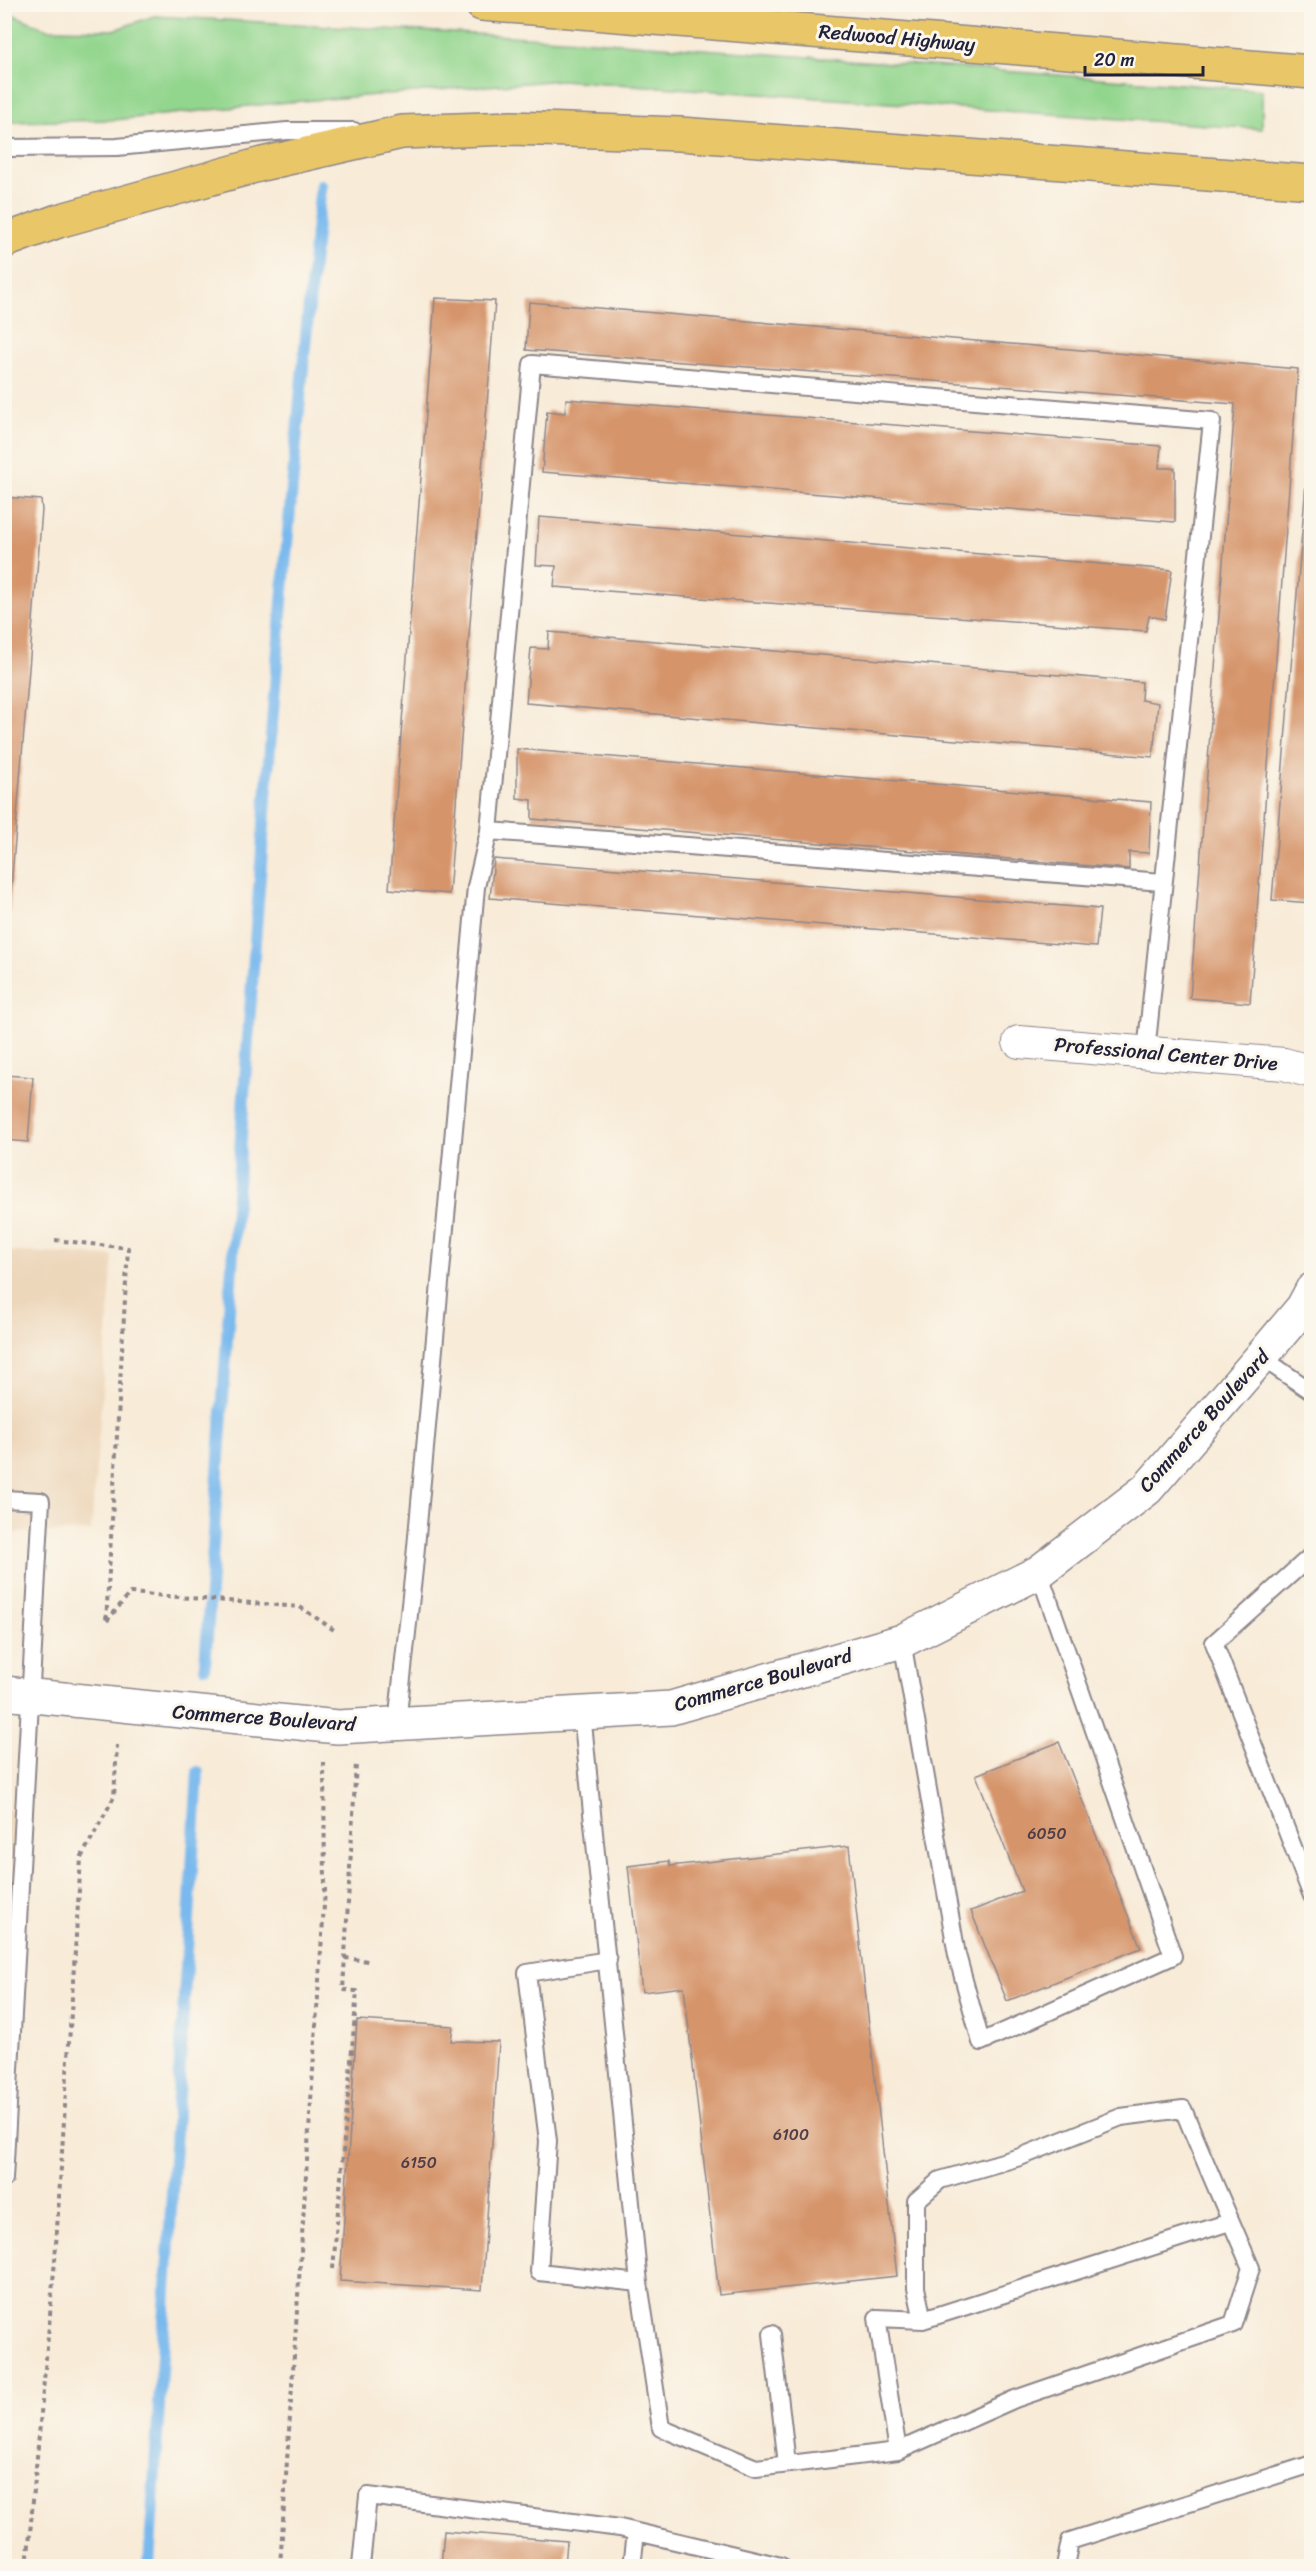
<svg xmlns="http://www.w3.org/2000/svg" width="1316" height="2571" font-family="Sriracha,sans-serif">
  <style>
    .built { fill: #edd7bb }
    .green { fill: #92d58d; stroke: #5a7c64; stroke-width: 1.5 }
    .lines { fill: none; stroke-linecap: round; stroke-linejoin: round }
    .stream { stroke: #79b9ed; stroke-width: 12 }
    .building { fill: #d5946a }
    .service-casing { stroke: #8d868a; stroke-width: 20 }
    .minor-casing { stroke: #8d868a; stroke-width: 34 }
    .tertiary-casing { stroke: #8d868a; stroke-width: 36 }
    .motorway-casing { stroke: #8d868a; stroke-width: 36 }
    .path { stroke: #8d868a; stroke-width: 4; stroke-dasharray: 4.5 4.5; stroke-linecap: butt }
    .service { stroke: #fff; stroke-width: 16 }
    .minor { stroke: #fff; stroke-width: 32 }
    .tertiary { stroke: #fff; stroke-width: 33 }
    .motorway { stroke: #e9c769; stroke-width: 33 }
    .labels { text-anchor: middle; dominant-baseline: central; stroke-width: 6; stroke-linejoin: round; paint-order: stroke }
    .number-label { font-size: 16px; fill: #4f3e47 }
    .street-label { font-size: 20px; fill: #22223b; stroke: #fbf7ec }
  </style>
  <rect width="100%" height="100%" fill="#fbf7ec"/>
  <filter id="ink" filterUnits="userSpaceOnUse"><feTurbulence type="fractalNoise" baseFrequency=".0167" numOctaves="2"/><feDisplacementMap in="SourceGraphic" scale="12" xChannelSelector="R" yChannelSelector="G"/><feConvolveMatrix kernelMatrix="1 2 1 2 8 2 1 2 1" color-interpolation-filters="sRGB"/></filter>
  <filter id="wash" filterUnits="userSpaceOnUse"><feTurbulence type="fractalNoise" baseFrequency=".008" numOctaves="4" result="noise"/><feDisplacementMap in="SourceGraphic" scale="24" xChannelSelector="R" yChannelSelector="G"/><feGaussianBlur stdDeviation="1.35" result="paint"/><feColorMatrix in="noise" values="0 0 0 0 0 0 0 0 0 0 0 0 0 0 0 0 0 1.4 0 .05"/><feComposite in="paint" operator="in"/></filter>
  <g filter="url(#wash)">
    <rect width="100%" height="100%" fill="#f8ebd8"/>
    <path class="built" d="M4 1251 113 1256 91 1531 5 1533Z
      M5 1810H14L5 1968 4 1810Z"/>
    <path class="green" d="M4 11 47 29 114 30 154 16 579 40 1262 90V129L561 80 278 103 114 120 5 122Z"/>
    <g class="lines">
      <path class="stream" d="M205 1667C238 1173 270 678 321 185
        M149 2566 198 1772"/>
    </g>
    <g id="blocks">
      <path class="building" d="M435 298 495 301 449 894 389 889Z
        M529 302 1298 369 1250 1003 1190 998 1235 404 526 350Z
        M566 399 1161 446 1159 468H1175V522L542 472 547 411 565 413Z
        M1310 434H1312V903L1272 900Z
        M4 497 41 500 42 510 6 950Z
        M539 517 1172 570 1165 619 1149 616 1146 631 554 587 556 566 536 565Z
        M549 632 1142 682 1141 700 1158 703 1153 757 526 703 531 648 548 649Z
        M517 749 1151 802 1149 853 1129 852V869L532 819V800L517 798Z
        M494 859 1100 909 1096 947 490 898Z
        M4 1075 33 1077 28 1142 4 1140Z
        M1059 1742 1141 1948 1007 2001 971 1911 1022 1891 976 1775Z
        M849 1846 897 2276 719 2295 684 1987 642 1992 628 1866 669 1861 670 1866Z
        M357 2020 453 2026 451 2041 499 2042 482 2290 340 2281Z
        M444 2531 567 2541 565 2566H441Z"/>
    </g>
  </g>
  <g filter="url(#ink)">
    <use href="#blocks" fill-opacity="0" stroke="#8d868a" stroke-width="1.5"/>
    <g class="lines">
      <g class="service-casing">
        <path id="service" d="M4 148 117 147 287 131H354
          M1146 1052 1212 421 532 364 489 831 1163 882
          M1261 1357 1312 1392
          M4 1499 41 1501 4 2179
          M1312 1555 1214 1643 1312 1896
          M902 1641 957 1955 981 2042 1173 1956 1039 1572
          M582 1713 639 2283 539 2272 548 2141 527 1973 608 1960
          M397 1723 414 1569 476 887 489 831
          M639 2283 661 2428 756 2468 898 2451 877 2318 923 2320
          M772 2334 787 2464
          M898 2451 1015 2399 1233 2324 1251 2268C1228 2215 1205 2162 1183 2109L1121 2117 1020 2157 940 2180 916 2201V2288L923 2320 1230 2222
          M361 2566 368 2496 620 2528 781 2566
          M632 2566 636 2532
          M1065 2566 1070 2541 1312 2464"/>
      </g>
      <g class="minor-casing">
        <path id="minor" d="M1019 1042 1284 1064 1312 1072"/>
      </g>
      <g class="tertiary-casing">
        <path id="tertiary" d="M4 1693 338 1727 671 1708 902 1641 1039 1572 1147 1489 1261 1357 1303 1307 1312 1290"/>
      </g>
      <g class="motorway-casing">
        <path id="motorway" d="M482 4 1312 72
          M4 241 58 221 176 188 262 164 402 132 512 128 680 134 1312 182"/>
      </g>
      <path class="path" d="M55 1240 128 1248 106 1622
        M107 1621 130 1593 300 1607 337 1632
        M345 1958 368 1961
        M333 2269 357 1991 343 1990 356 1763
        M27 2566 55 2260 81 1858 114 1797 117 1745
        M280 2566 325 1890 324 1762"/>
      <use href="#service" class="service"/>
      <use href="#minor" class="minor"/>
      <use href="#tertiary" class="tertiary"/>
      <use href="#motorway" class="motorway"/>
    </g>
  </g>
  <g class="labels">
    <g class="number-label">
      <text x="1047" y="1833">6050</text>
      <text x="791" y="2134">6100</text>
      <text x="419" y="2162">6150</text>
    </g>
    <g class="street-label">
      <text transform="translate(897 38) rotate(5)">Redwood Highway</text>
      <text transform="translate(1166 1054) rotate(5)">Professional Center Drive</text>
      <text transform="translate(1204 1421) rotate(-48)">Commerce Boulevard</text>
      <text transform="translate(763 1680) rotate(-16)">Commerce Boulevard</text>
      <text transform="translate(264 1718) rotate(4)">Commerce Boulevard</text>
    </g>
  </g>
  <rect width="1316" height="2571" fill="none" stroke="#fbf7ec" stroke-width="24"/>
  <path d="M1085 66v9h118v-9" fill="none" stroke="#22223b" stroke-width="3"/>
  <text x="1094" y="66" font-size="18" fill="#22223b" stroke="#fbf7ec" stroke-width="4.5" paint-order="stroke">20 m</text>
</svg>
